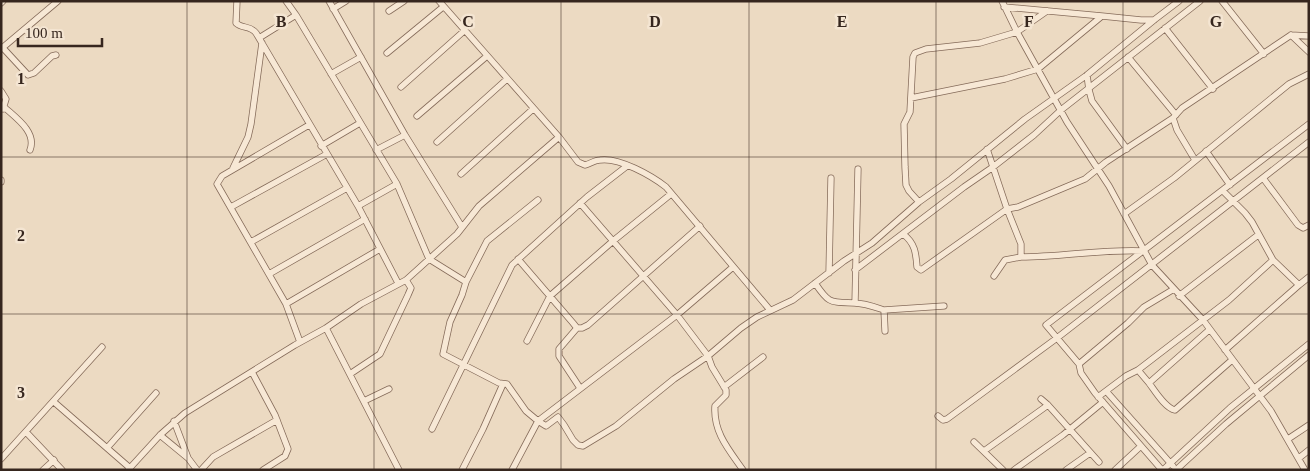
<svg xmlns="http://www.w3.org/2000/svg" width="1310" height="471" font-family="'Times New Roman',serif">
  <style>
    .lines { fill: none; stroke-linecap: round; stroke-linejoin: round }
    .street-casing { stroke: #856b5a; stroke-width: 7 }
    .street { stroke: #f7e8d5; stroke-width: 5.5 }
    .grid { fill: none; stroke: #36261e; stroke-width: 1; stroke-opacity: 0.55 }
    .grid-label { font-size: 16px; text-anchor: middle; font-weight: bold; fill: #36261e; stroke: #f4e5d2; stroke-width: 5; stroke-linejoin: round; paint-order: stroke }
  </style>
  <rect width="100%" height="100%" fill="#ecdac2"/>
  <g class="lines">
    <g class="street-casing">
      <path id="street" d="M237 1 236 23C242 29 250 25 256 33L358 206 398 283
        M286 1 296 15 397 184 429 259 466 282 462 295 450 322 443 354 499 383 507 384 526 411 538 421 677 315 708 356 712 367 726 390V395L715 406C713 432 729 450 743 470
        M329 1 405 135 462 227
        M439 1 559 137 578 162 585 165C590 164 595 160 600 160 619 157 652 176 666 187L770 310
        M1002 1 1017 32 1067 122 1109 186 1152 265 1203 320 1271 411 1305 470
        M1222 1 1264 54
        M1 3 3 1
        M1004 7 1102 16
        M333 9 346 1
        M389 11 404 1
        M1165 28 1213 89
        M1291 35 1309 52
        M259 38 296 15
        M3 48 28 75 34 73 52 56 56 55
        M1 49 58 1
        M387 53 443 7
        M1128 57 1176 115
        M331 74 361 57
        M1087 75 1089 90 1092 101 1127 149
        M401 87 464 31
        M1 91 6 99 3 109
        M911 98 1005 79 1038 69 1102 16 1141 20H1154
        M4 107C16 118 37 132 30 150
        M417 116 487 56
        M1173 118 1177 130 1195 160
        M437 142 507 79
        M321 146 360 123
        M376 150 405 135
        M1206 151 1230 185
        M233 168 248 137 251 124 262 43
        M461 174 533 109
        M1263 178 1298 225 1303 228 1309 225
        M1 180V182
        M1223 191 1245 213 1252 222 1273 260 1299 285 1225 350
        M919 202 909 191 906 185 905 167 904 124 910 112 913 57 915 53 926 49 980 43 1017 32 1047 11
        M580 203 677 315 733 267
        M358 206 397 184
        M231 207 327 154
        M1124 214 1174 178 1289 84 1309 74
        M903 234C915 243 916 253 917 267L921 270 1007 209 987 149
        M251 242 347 188
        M1143 251C1102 249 1062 257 1021 257V244L1007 209 1018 207 1085 179 1106 162 1173 118 1182 108 1291 35 1309 36
        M518 259 573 323 577 328H582L588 325 700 226
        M855 270 964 187 993 167 1034 135 1061 110 1200 1
        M829 273 831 178
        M269 274 365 219
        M994 276 1005 260 1021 257
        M466 282 487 241 538 200
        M815 283C829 304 830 302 854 303 864 303 875 307 884 310L885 331
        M1299 285 1309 277
        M1179 296 1258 235
        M855 303 858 169
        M286 304 380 249
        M884 310 944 306
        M326 328 361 304 406 280 457 234 479 206 559 137
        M577 328 559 349V356L580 388
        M1209 330 1149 383C1155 391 1165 408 1175 410L1232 360
        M527 341 550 296 613 241 671 194
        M300 342 286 304 217 184 222 176 309 125
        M1079 364 1128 323 1144 307 1174 289
        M1138 370 1149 383
        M252 372 275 415 288 449 285 456 263 470
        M350 374 380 354 408 295 411 288 406 280
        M724 387 763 357
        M1106 391 1173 466
        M1098 397 1126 376 1138 370 1229 300 1273 260
        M1041 399 1048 405 1099 462
        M364 401 389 389
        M54 402 130 468
        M938 416 943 420 947 419 1057 338 1309 142
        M174 421 188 458
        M432 429 512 265 587 197 627 166
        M26 432 62 470
        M160 435 188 458 197 470
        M1288 439 1309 425
        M974 442 1003 470
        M107 448 156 393
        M984 451 1048 405
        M1299 458 1309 450
        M1 459 102 347
        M43 470 54 460
        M128 470 160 435 185 413 295 345 326 328 399 470
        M201 470 213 457 277 420
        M462 470 483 429 503 384
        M512 470 538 421 546 426 558 417 564 425 573 440 578 445 583 446 616 426 674 379 708 356 741 328 757 317 793 300 844 261 872 243 919 202 951 179 1025 119 1087 75 1154 20 1179 1
        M1014 470 1063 435 1103 402
        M1066 470 1090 453
        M1115 470 1141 446
        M1162 470 1095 393 1081 373 1079 364 1046 325 1309 124
        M1163 470 1230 408 1309 344
        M1176 470 1226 424 1309 355"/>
    </g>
    <use href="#street" class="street"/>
  </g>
  <path class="grid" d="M187 1V470M374 1V470M561 1V470M749 1V470M936 1V470M1123 1V470M1 157H1309M1 314H1309"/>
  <g class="grid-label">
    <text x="281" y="27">B</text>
    <text x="468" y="27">C</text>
    <text x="655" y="27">D</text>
    <text x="842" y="27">E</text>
    <text x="1029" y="27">F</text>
    <text x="1216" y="27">G</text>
    <text x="21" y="84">1</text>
    <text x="21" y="241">2</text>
    <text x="21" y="398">3</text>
  </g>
  <rect width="1310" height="471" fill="none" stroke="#36261e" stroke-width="5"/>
  <path d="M18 38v8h84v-8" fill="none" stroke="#36261e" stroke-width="2.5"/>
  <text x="25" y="38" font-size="15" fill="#36261e" stroke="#f4e5d2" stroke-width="4" paint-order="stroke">100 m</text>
</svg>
